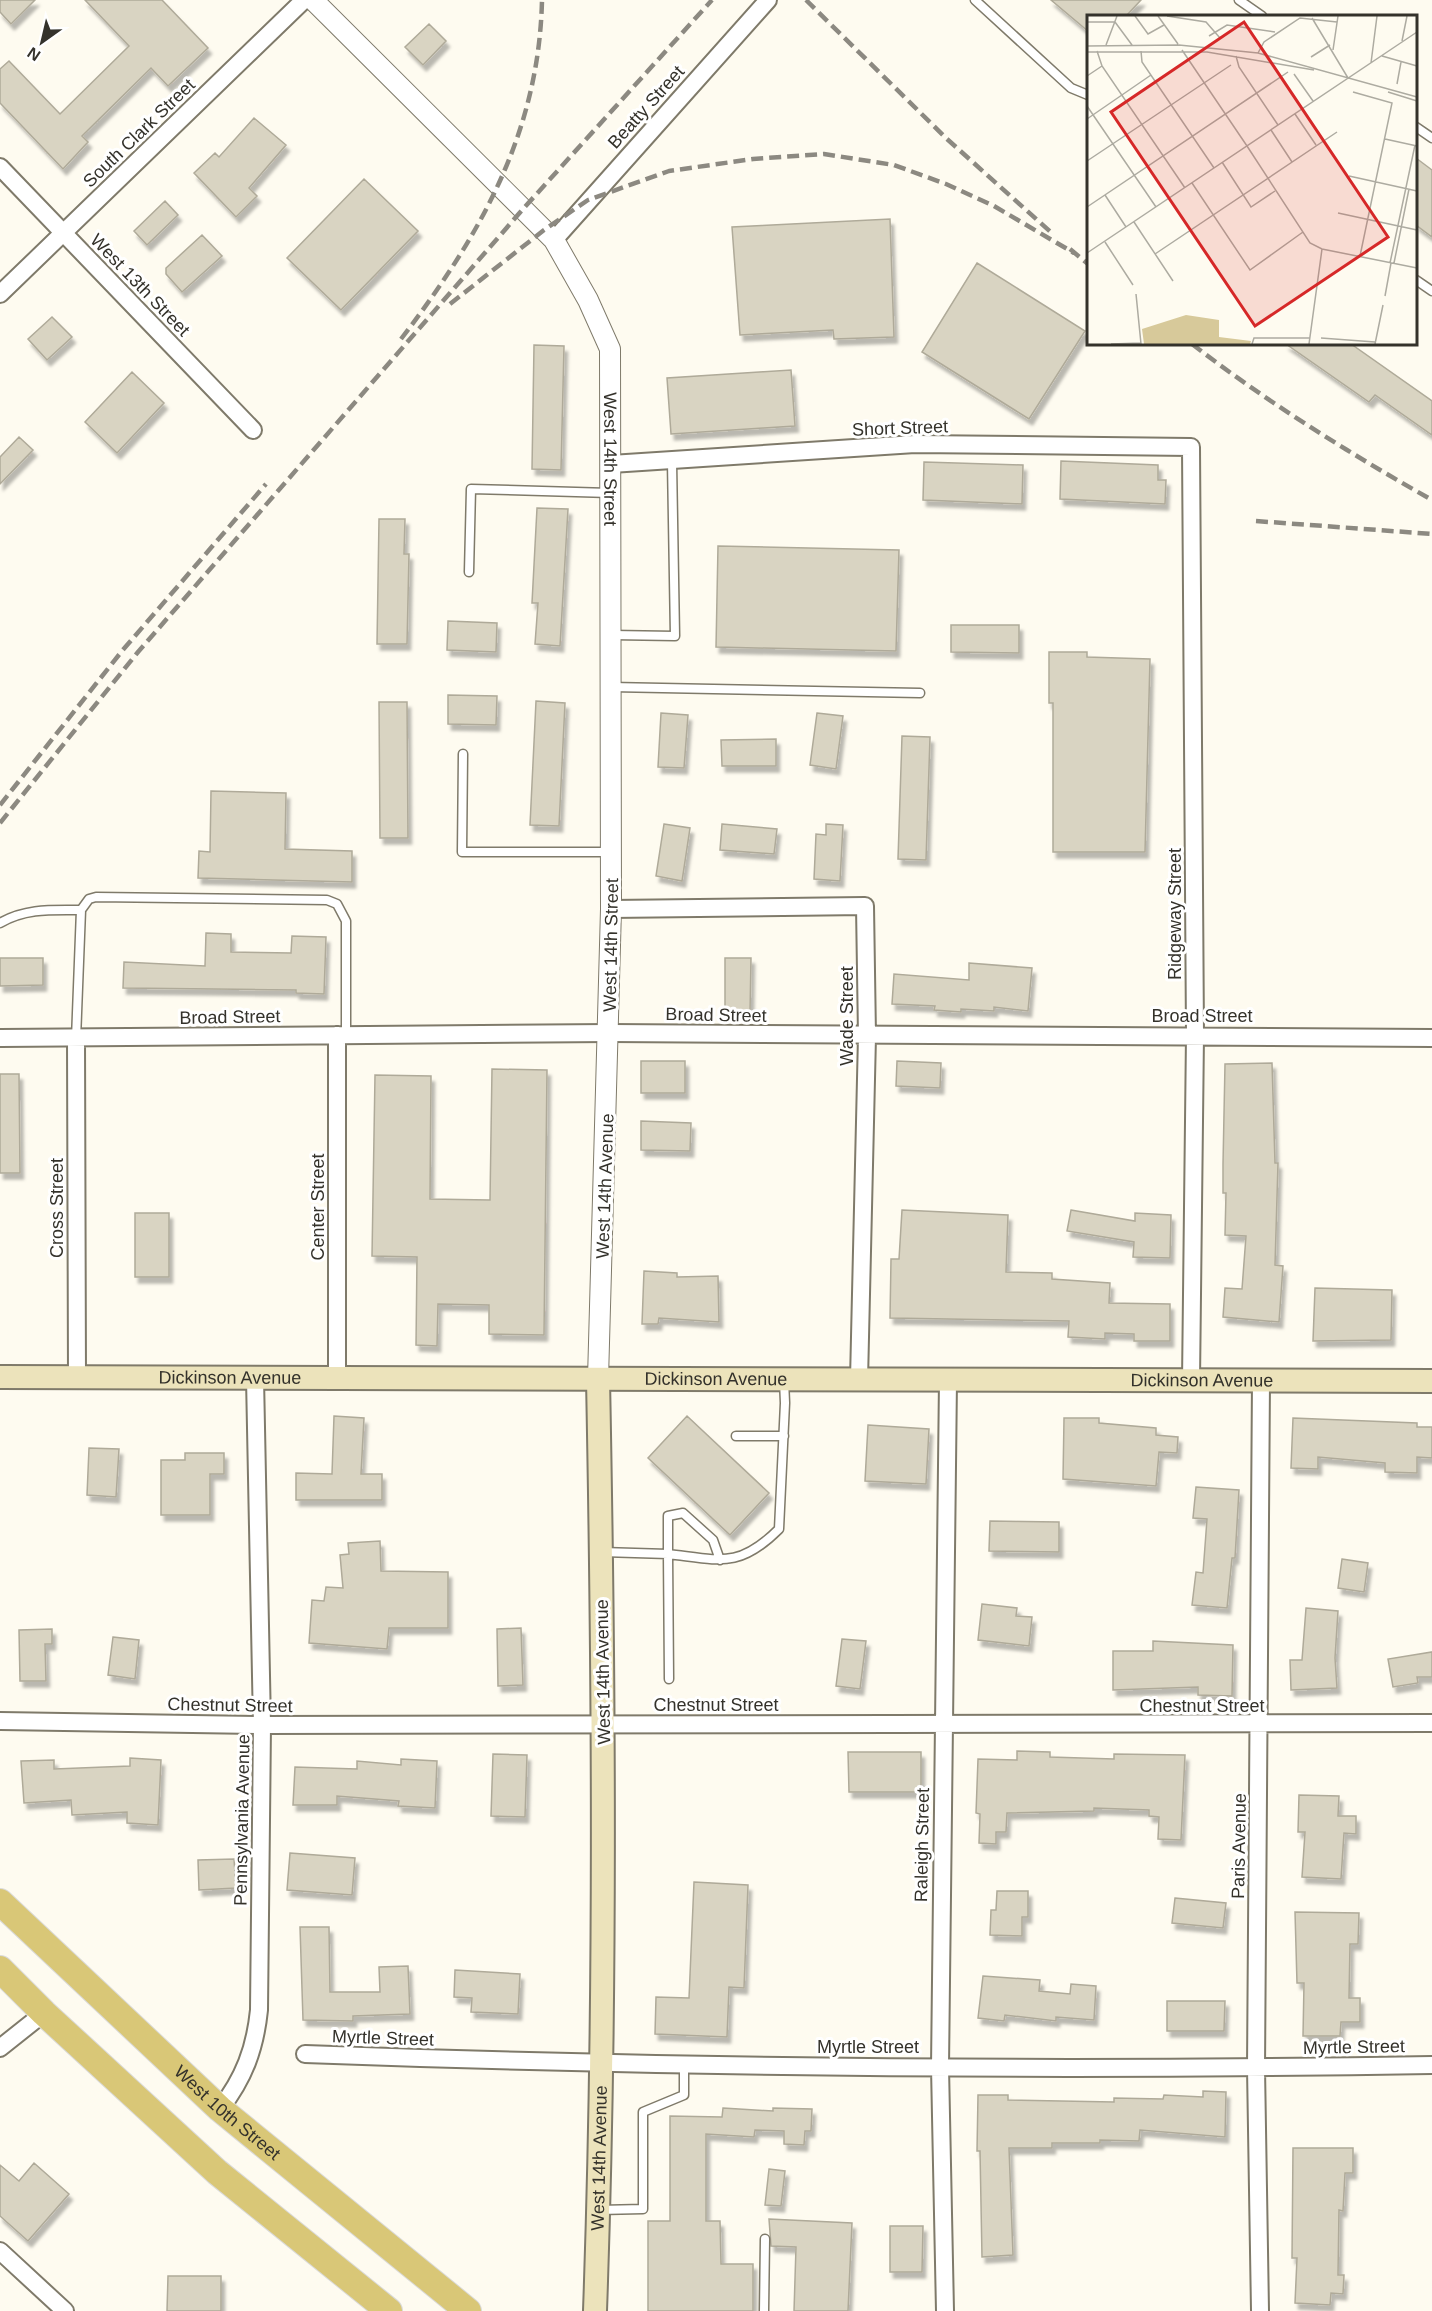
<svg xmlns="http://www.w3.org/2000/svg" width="1432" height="2311" font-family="Arial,sans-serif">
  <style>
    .building { fill: #d9d4c2; stroke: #afaa99; stroke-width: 1.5; filter: url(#shadow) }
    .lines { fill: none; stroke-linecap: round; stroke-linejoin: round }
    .service-casing { stroke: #7f7a6a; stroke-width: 11 }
    .minor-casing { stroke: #7f7a6a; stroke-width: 20 }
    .tertiary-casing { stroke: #7f7a6a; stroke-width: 22 }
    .secondary-casing { stroke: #7f7a6a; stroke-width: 26 }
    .primary-casing { stroke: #dadad9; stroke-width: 28 }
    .service { stroke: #fff; stroke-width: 8 }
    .minor { stroke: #fff; stroke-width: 16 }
    .tertiary { stroke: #fff; stroke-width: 20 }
    .secondary { stroke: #ece3bb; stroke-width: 22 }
    .primary { stroke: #d9c777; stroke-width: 26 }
    .rail { stroke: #8c8981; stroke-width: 4.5; stroke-dasharray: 12 6; stroke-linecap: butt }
    .labels { text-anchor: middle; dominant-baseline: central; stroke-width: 6; stroke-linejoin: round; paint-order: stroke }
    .street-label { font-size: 18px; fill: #34322b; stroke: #fff }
    .inset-road { fill: none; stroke: #adaba1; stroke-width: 1.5 }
    .view { fill: #d62828; fill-opacity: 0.15; stroke: #d62828; stroke-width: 3 }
    .inset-edge { fill: none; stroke: #34322b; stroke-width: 3 }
  </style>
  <defs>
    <filter id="shadow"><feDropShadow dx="3.5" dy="6" stdDeviation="1.5" flood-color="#0004"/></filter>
  </defs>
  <rect width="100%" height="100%" fill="#fefbf0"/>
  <path class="building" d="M0 0H35L11 24 0 12Z
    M85 0H162L208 48 168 86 151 68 82 136 88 142 63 169 0 103V69L9 61 60 114 129 46Z
    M1051 0H1141L1126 16H1089V32Z
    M429 24 446 41 423 65 405 47Z
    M254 118 286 145 249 188 257 196 236 217 194 173 215 153 219 157Z
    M1416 158 1432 170V237L1416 225Z
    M364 179 418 231 341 310 287 258Z
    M165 201 178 215 147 245 134 231Z
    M890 219 894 337 834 339 833 330 740 335 732 227Z
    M202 235 222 256 182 292 166 274V268Z
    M977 263 1085 331 1029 419 922 352Z
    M52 317 72 337 47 360 28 339Z
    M1286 344H1351L1432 401V435L1375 395 1369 402Z
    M534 345 564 346 561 470 532 469Z
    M791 370 795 426 671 434 667 378Z
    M132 372 164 403 117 453 85 422Z
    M19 437 33 450 0 484V457Z
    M1061 461 1158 465V480H1166L1165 504 1060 499Z
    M924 462 1023 465 1022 504 923 500Z
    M537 508 568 509 560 646 535 644 538 603H532Z
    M379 519H405L404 554H409L407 644H377Z
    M718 546 899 550 896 651 716 647Z
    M448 621 497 623 496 652 447 650Z
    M951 625H1019V653L951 652Z
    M1049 652H1087V657L1150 659 1145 852H1053V703H1049Z
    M448 695 497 696 496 725 448 724Z
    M536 701 565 703 559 826 530 825Z
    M379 702H407L408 838H380Z
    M661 713 688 715 684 768 658 767Z
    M817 713 843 716 836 769 810 765Z
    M902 736 930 737 926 860 898 859Z
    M776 739V766H722L721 740Z
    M211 791 286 793 285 849 352 851V882L198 878 199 851 210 852Z
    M664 824 690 828 682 881 656 876Z
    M722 824 777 829 774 854 720 850Z
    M826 824 843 825 840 881 814 879 816 834 826 835Z
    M206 933 231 934V952L291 953 292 936 326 937 324 994 296 993V990L123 988 124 962 205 966Z
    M0 958H43V985L0 986Z
    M725 958H751L750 1013 725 1012Z
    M969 963 1032 968 1028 1011 994 1007V1011L961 1009V1012L934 1010 935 1006 892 1004 894 974 969 980Z
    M641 1061H685V1093H641Z
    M897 1061 941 1063 940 1088 896 1086Z
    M1272 1063 1275 1163H1278L1275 1265 1283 1266 1279 1322 1223 1317 1225 1288 1242 1289 1246 1236 1225 1235 1226 1193H1223V1164L1225 1064Z
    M492 1069 547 1070 544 1335 489 1334V1305L438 1304 437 1346 416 1345 417 1257 372 1256 375 1075 431 1076 430 1199 490 1200Z
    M0 1074H19L20 1173H0Z
    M641 1121 691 1123 690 1151 641 1150Z
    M902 1210 1008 1215 1006 1272 1052 1273V1279L1110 1283 1109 1303 1170 1304V1341H1134V1334L1105 1333V1339L1068 1337 1069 1321 890 1318 891 1259H899Z
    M1071 1210 1135 1221V1213L1171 1215 1170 1258 1133 1257 1134 1242 1067 1231Z
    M135 1213H169V1277H135Z
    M644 1271 677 1273V1277L718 1276 719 1322 659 1318 658 1324H642Z
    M1315 1288 1392 1290 1391 1340 1313 1341Z
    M334 1416 364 1418 361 1474H382V1500H296V1473L332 1474Z
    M687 1416 769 1493 730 1535 648 1458Z
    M1064 1418H1099V1423L1156 1428V1435L1178 1437 1177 1453 1159 1452 1156 1486 1063 1479Z
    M1293 1418 1417 1423V1427H1432V1458L1417 1457V1473L1385 1472V1463L1318 1457V1469L1291 1468Z
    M868 1425 929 1429 926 1484 865 1481Z
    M89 1448 119 1449 116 1497 87 1495Z
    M185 1453H224V1474H210V1515H161V1460H185Z
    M1196 1487 1239 1490 1235 1558H1232L1227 1608 1192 1605 1196 1572 1203 1573 1207 1519 1193 1518Z
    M990 1521 1059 1522V1552L989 1551Z
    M380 1541 381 1571 448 1572V1628H389L387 1649 309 1643 312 1600 324 1601 326 1587 343 1588 340 1555 349 1554 348 1543Z
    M1342 1559 1368 1563 1364 1592 1338 1588Z
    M982 1604 1017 1608 1016 1616 1032 1617 1029 1646 978 1640Z
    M1306 1608 1338 1611 1335 1658 1337 1688 1291 1690 1290 1660H1302Z
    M521 1628 523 1685 498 1686 497 1629Z
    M52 1629V1644H45L46 1681H20L19 1630Z
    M113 1637 139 1640 135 1679 108 1675Z
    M842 1639 866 1641 860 1689 836 1686Z
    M1153 1641 1233 1645 1232 1696 1198 1695V1687L1113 1690V1651H1153Z
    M1432 1652V1677H1417L1418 1683 1393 1687 1388 1659Z
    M1017 1751 1050 1752V1757L1114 1759V1754L1185 1755 1181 1840 1158 1839 1159 1817 1149 1816V1810L1094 1808V1811L1007 1813 1006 1832H996V1844L979 1843 980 1814 976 1813 978 1759 1017 1760Z
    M848 1752H921V1792H849Z
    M493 1754 527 1755 525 1817 491 1816Z
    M130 1758 161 1760 158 1825 127 1823V1812L72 1815 71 1800 24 1803 21 1761 54 1760V1769L130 1766Z
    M401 1759 437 1761 435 1808 398 1806 399 1801 337 1796V1805H293L295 1767 357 1769V1761L401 1765Z
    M1299 1795 1339 1796 1338 1816H1356V1834L1344 1833 1341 1879 1302 1877 1305 1832H1298Z
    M290 1853 355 1858 352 1895 287 1890Z
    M234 1859 236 1888 199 1890 198 1860Z
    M694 1882 748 1885 744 1988 729 1987 727 2037 655 2034 656 1997 689 1998Z
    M997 1891H1028V1917H1022V1936L990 1935 991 1910H996Z
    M1175 1898 1226 1903 1223 1928 1172 1923Z
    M1295 1912 1359 1913 1358 1944H1350L1349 1998H1360V2022H1341L1340 2036H1303L1304 1983H1297Z
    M300 1927H329L330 1992H380L379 1967 408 1966 410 2014 353 2016V2021L303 2020Z
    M455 1970 520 1974 518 2014 471 2012 472 1998 454 1997Z
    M983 1976 1040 1980 1039 1991 1070 1994 1071 1984 1096 1986 1094 2020 1056 2017V2021L1005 2015 1004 2021 978 2018Z
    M1167 2001H1225L1224 2031H1167Z
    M1203 2091 1226 2092 1225 2137 1140 2130 1139 2141 1100 2140V2143H1052V2148H1009L1013 2255 982 2257 980 2151H977L978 2095H1008V2100L1114 2102V2098L1163 2099 1164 2095 1203 2097Z
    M723 2108 773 2111V2108L812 2109 811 2131H805L804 2145 784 2144V2131L755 2130 754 2137 706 2134V2221H720L721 2264H753V2311H648V2221H670V2116L722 2117Z
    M1293 2148H1353V2173H1345L1343 2211 1339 2210 1338 2275H1344L1343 2294 1331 2293 1330 2305 1295 2303 1297 2258H1292Z
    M34 2163 69 2194 28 2241 0 2216V2165L19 2181Z
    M769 2169 785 2171 781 2206 765 2205Z
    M769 2219 852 2223 848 2311H794L796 2247 771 2246Z
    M890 2226H923L922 2272H890Z
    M168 2276H221V2311H167Z"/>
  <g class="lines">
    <g class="service-casing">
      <path id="service" d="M975 0 1071 88 1088 95
        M1239 0 1262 16
        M1416 127 1432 138
        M1416 280 1432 291
        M469 572 471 489 610 493
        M612 635 675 636 672 462
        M611 687 920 693
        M463 754 462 852H611
        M0 923C26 908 52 910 81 910
        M76 1039 81 910 89 899 96 897 327 900 337 904 346 921V1035
        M736 1436H784
        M602 1552 668 1554 669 1679
        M720 1560 713 1540 683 1513 668 1516V1554C720 1560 739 1569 779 1529L785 1403 784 1380
        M599 2210 643 2209V2112L684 2095V2066
        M764 2311 765 2239"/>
    </g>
    <g class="minor-casing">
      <path id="minor" d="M0 167 253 430
        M554 240 768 0
        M0 294 304 0
        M611 464 915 444 1191 447 1195 1035 1191 1381
        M611 909 865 906 867 1036 859 1380
        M337 1035V1379
        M0 1038 610 1033 1432 1038
        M76 1039 77 1378
        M0 1721 262 1725 1432 1723
        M0 2048 44 2013
        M305 2054C680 2068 1056 2071 1432 2065
        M220 2109C244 2078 255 2049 259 2010L262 1725 255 1378
        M0 2251 65 2311
        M945 2311 940 2067 948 1380
        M1260 2311 1256 2068 1261 1381"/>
    </g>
    <g class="tertiary-casing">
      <g id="tertiary">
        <path id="s1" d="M313 0 554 240 588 300 610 349 611 909 598 1379"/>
      </g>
    </g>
    <g class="secondary-casing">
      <g id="secondary">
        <path id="s2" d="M0 1377 1432 1381"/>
        <path id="s3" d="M595 2311C606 2000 604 1690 598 1379"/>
      </g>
    </g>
    <g class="primary-casing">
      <g id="primary">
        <path id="s4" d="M0 1902 220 2109 468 2311"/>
        <path d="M0 1969 44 2013 217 2172 389 2311"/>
      </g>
    </g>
    <use href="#service" class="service"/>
    <use href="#minor" class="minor"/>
    <use href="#tertiary" class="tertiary"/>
    <use href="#secondary" class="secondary"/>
    <use href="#primary" class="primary"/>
    <path class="rail" d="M806 0 947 139 1054 235
      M1070 249 1088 264
      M450 304 544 230 588 200 669 171 753 159 824 154 894 165 946 184 994 206 1074 253
      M401 339C480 236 539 133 542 0
      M1192 344C1267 402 1349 453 1432 500
      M1256 521 1432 534
      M0 805 122 651 266 484
      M0 823 138 652 523 209 712 0"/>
  </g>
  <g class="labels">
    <g class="street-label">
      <text transform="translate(646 107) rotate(-48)">Beatty Street</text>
      <text transform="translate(139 133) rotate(-44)">South Clark Street</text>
      <text transform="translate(140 285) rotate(46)">West 13th Street</text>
      <text transform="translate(900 428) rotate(-2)">Short Street</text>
      <text stroke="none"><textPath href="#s1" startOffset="573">West 14th Street</textPath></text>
      <text transform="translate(1175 914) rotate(-90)">Ridgeway Street</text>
      <text transform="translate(611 945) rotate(-89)">West 14th Street</text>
      <text transform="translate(716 1015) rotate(1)">Broad Street</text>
      <text transform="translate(847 1016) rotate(-90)">Wade Street</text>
      <text x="1202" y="1016">Broad Street</text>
      <text transform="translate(230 1017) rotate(-1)">Broad Street</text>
      <text transform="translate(605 1186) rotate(-88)">West 14th Avenue</text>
      <text transform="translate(318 1207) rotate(-90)">Center Street</text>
      <text transform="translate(57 1208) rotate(-90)">Cross Street</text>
      <text stroke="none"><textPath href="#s2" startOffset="230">Dickinson Avenue</textPath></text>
      <text stroke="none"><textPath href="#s2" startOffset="716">Dickinson Avenue</textPath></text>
      <text stroke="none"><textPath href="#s2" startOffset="1202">Dickinson Avenue</textPath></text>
      <text transform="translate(603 1672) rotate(-91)">West 14th Avenue</text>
      <text transform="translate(230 1705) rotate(1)">Chestnut Street</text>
      <text x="716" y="1705">Chestnut Street</text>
      <text x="1202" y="1706">Chestnut Street</text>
      <text transform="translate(242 1820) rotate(-89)">Pennsylvania Avenue</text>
      <text transform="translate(922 1845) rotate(-89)">Raleigh Street</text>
      <text transform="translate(1239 1846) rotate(-89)">Paris Avenue</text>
      <text transform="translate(383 2038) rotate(2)">Myrtle Street</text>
      <text x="868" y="2047">Myrtle Street</text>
      <text transform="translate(1354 2047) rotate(-1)">Myrtle Street</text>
      <text stroke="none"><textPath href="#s4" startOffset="310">West 10th Street</textPath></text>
      <text stroke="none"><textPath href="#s3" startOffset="153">West 14th Avenue</textPath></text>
    </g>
  </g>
  <g transform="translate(1087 15)">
    <rect width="330" height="330" fill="#fefbf0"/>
    <path d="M99 300 132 305V322L164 326 163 329H57L55 314Z" fill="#d7c99a"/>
    <path class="inset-road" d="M48 1 61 19 77 10M71 1 91 29M80 1 119 7 133 23M225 3 261 63M0 7H28M28 7 45 30M122 21 140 10 188 17M315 26 320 1M19 30 30 1M0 31 92 30 171 38 330 82M95 35 160 131M246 35 251 1M10 36 15 51 98 173M54 36 55 47 127 153M0 37H120L227 55M171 38 177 27 213 3 250 7M149 41 152 52 191 110M295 41 330 51M224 42 243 30M284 48 290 1M207 59 226 86M0 61 15 51M310 69 314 47M266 77 305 88 273 241M301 77 330 86M0 91 69 192M208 99 229 130M0 104 64 60M184 115 205 147M298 124 330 131M160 131 223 228 235 234 330 253M0 146 144 50M135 147 164 192 188 176M262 161 330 176M105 168 163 255 216 217M18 180 39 212M0 192 201 57M251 198 330 215M47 207 86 266M18 227 46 270M0 238 330 17M68 239 250 117M303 248 328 130M307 248 322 174M49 279 54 329M298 281 304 248M234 323 288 327M24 329 54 328M165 329 167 323H223M222 329 235 234M288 329 296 290"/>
    <path class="view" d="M157 7 301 222 168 311 24 97Z"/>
    <rect width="330" height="330" class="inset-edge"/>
  </g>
  <g transform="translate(42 42) rotate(214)" stroke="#ffffff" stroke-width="4.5" paint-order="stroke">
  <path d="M0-4.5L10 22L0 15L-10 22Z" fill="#34322b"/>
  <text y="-9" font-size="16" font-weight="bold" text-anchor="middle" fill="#34322b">N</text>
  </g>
</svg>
